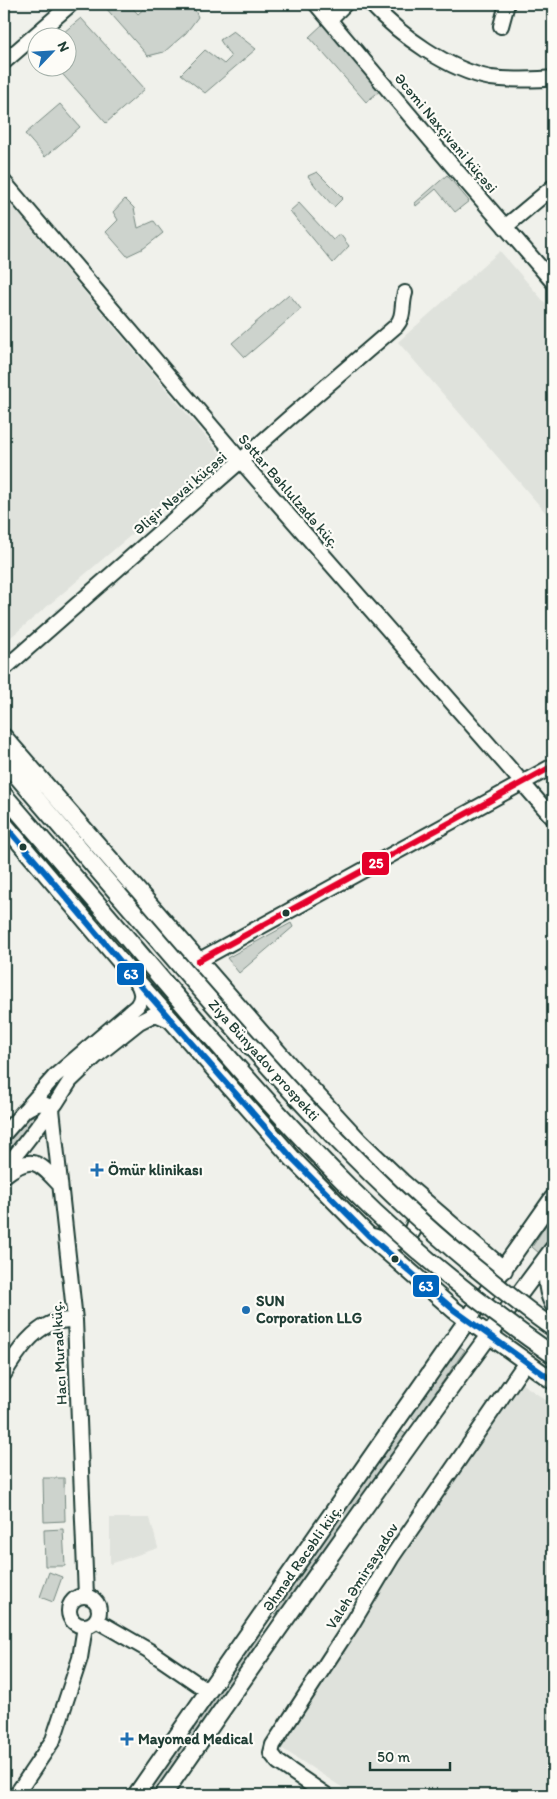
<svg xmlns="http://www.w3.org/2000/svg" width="557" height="1799" font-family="Itim,sans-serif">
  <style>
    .built { fill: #dfe2dc }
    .green { fill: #cdd3cd; stroke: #768880 }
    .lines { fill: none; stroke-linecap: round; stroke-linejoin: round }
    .minor-casing { stroke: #1f3d34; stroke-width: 18 }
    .major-casing { stroke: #1f3d34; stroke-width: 20 }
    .minor { stroke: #fdfcf7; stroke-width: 14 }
    .major { stroke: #fdfcf7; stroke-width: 16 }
    .major-bridge-casing { stroke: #1f3d34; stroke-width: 20; stroke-linecap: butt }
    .major-bridge { stroke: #fdfcf7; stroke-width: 16 }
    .bus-1-casing { stroke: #fdfcf7; stroke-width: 10 }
    .bus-2-casing { stroke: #fdfcf7; stroke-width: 10 }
    .bus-1 { stroke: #0065bd; stroke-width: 6 }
    .bus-2 { stroke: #e4002b; stroke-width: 6 }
    .bus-dot { fill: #1f3d34; stroke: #fdfcf7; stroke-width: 2 }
    .poi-dot { fill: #1f6fb2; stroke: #fdfcf7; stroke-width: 2 }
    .labels { text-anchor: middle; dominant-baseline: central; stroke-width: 4.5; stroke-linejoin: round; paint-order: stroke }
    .street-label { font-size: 15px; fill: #1f3d34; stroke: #fdfcf7 }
    .poi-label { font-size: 15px; font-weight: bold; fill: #1f3d34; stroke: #fdfcf7; text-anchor: start }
    .line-badge { stroke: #fdfcf7; stroke-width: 2 }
    .badge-label { font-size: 14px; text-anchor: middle; font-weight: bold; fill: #fff }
  </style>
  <rect width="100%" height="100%" fill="#f0f1eb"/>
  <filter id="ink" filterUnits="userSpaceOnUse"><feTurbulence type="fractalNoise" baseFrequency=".02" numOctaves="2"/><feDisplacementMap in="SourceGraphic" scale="10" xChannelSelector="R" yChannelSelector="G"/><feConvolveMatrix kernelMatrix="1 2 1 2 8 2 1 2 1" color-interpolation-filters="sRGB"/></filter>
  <g filter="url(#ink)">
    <path class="built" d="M4 196 223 457 4 643Z
      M500 251 553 312V521L398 342Z
      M518 1381 553 1405V1795H354L278 1746 393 1564Z
      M110 1518H150L158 1548 110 1564Z"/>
    <path class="green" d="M109 4H129L138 14 149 4H196L193 6 198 17 186 33 164 52 148 56 105 7Z
      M81 18 145 89 106 123 57 68H68V38L58 37Z
      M323 24 381 90 366 102 309 37Z
      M233 31 256 49 205 93 181 74 205 50 224 64 231 57 220 40Z
      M60 104 80 127 45 157 25 134Z
      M317 172 343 198 334 207 316 187 308 176Z
      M447 175 469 201 455 212 436 189 416 206 415 203Z
      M125 199 134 208 138 228 154 221 163 233 144 248 127 256 106 232 118 220 113 212Z
      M299 203 333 240 340 234 349 246 333 263 290 211Z
      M289 294 301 309 245 357 232 343Z
      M291 923 293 927 239 973 227 958Z
      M31 1116 41 1117 4 1161V1143L25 1118Z
      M553 1214V1234L539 1253 532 1247Z
      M459 1346 465 1350 416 1420 410 1416Z
      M401 1431 408 1435 277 1616 271 1610Z
      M43 1478H64L65 1521 44 1522Z
      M63 1529 65 1566H45L44 1530Z
      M49 1572 62 1577 53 1602 40 1597Z
      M255 1632 262 1636 155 1795H144Z"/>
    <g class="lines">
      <g class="minor-casing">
        <path id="minor" d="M316 4 450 163 553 282
          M371 4C401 36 448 70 491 78 504 80 540 80 553 78
          M330 19 345 4
          M501 26 507 4
          M4 62 71 4
          M4 182 241 461 553 818
          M505 227 553 187
          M4 669 288 419 396 326C405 316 401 305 405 293
          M198 961 553 766
          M25 1110C35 1104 42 1100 52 1109L75 1320 86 1596
          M4 1134 55 1076 137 1006C144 996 141 991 137 981
          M4 1170 56 1103 70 1081 95 1057 139 1022 153 1015H158L172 1021
          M5 1175C33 1154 38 1162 60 1185
          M4 1374C14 1357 30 1333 48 1325 56 1320 66 1320 75 1320
          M69 1611a15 15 0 1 1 30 0a15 15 0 1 1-30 0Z
          M96 1620 148 1650 208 1691
          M16 1795 53 1740 80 1658 85 1626
          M326 1795 278 1762 271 1753 273 1745 352 1624 392 1557 526 1362"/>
      </g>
      <g class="major-casing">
        <path id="major" d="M4 737 290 1066 359 1141 402 1182 504 1270
          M4 761 119 895
          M4 795 103 910
          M4 824 136 980 293 1159 368 1235 454 1310 553 1381
          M373 1237C379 1239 386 1242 392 1242 412 1242 419 1222 416 1206
          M552 1255C545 1272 545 1287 553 1304
          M136 1795 400 1416 553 1198
          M163 1795C290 1611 419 1428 553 1249"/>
      </g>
      <use href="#minor" class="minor"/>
      <use href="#major" class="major"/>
      <g class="major-bridge-casing">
        <path id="major-bridge" d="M119 895C231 1024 340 1157 473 1266 499 1287 525 1309 553 1328
          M103 910C183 1004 262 1100 349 1187 411 1249 481 1305 553 1355"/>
      </g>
      <use href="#major-bridge" class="major-bridge"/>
      <g class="bus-1-casing">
        <path id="bus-1" d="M4 824 136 980 293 1159 368 1235 454 1310 553 1381"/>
      </g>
      <g class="bus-2-casing">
        <path id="bus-2" d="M198 961 553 766"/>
      </g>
      <use href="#bus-1" class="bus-1"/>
      <use href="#bus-2" class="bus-2"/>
    </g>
  </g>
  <g class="bus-dot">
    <circle cx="23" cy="847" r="4.5"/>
    <circle cx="286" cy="913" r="4.5"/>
    <circle cx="395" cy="1259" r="4.5"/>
  </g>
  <g class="poi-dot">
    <path d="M94.5 1162.5h5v5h5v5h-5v5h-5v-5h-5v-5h5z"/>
    <circle cx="246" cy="1310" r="5"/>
    <path d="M124.5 1731.5h5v5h5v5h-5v5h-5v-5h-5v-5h5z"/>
  </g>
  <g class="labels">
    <g class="street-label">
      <text transform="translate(446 133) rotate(50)">Əcəmi Naxçivani küçəsi</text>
      <text transform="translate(289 491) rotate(49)">Səttar Bəhlulzadə küç.</text>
      <text transform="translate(180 493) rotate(-41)">Əlişir Nəvai küçəsi</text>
      <text transform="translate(264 1060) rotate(48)">Ziya Bünyadov prospekti</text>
      <text transform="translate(59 1353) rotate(-93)">Hacı Murad küç.</text>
      <text transform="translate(302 1558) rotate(-55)">Əhməd Rəcəbli küç.</text>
      <text transform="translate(362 1576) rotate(-58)">Valeh Əmirsayadov</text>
    </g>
    <g class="poi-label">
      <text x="108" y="1170">Ömür klinikası</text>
      <text x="256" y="1301">SUN<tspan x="256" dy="17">Corporation LLG</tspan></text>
      <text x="138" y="1739">Mayomed Medical</text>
    </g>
  </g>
  <g class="line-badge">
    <rect x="361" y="851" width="29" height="25" rx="5" fill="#e4002b"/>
    <rect x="116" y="962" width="29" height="24" rx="5" fill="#0065bd"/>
    <rect x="412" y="1274" width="28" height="24" rx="5" fill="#0065bd"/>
  </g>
  <g class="badge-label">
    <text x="376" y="868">25</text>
    <text x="131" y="979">63</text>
    <text x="426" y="1291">63</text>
  </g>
  <rect width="557" height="1799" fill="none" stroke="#fdfcf7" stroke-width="20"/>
  <rect x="10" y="10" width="537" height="1779" fill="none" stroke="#1f3d34" stroke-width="2" filter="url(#ink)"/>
  <g transform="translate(52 52) rotate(65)"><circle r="24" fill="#fdfcf7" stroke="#a4b0a9"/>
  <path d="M0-4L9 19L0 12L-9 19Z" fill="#1f6fb2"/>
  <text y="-8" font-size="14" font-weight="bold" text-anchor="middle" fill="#1f3d34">N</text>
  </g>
  <path d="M370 1762v8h80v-8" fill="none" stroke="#1f3d34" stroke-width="2.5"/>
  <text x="377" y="1762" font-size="15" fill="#1f3d34" stroke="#fdfcf7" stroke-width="4" paint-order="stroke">50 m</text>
</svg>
